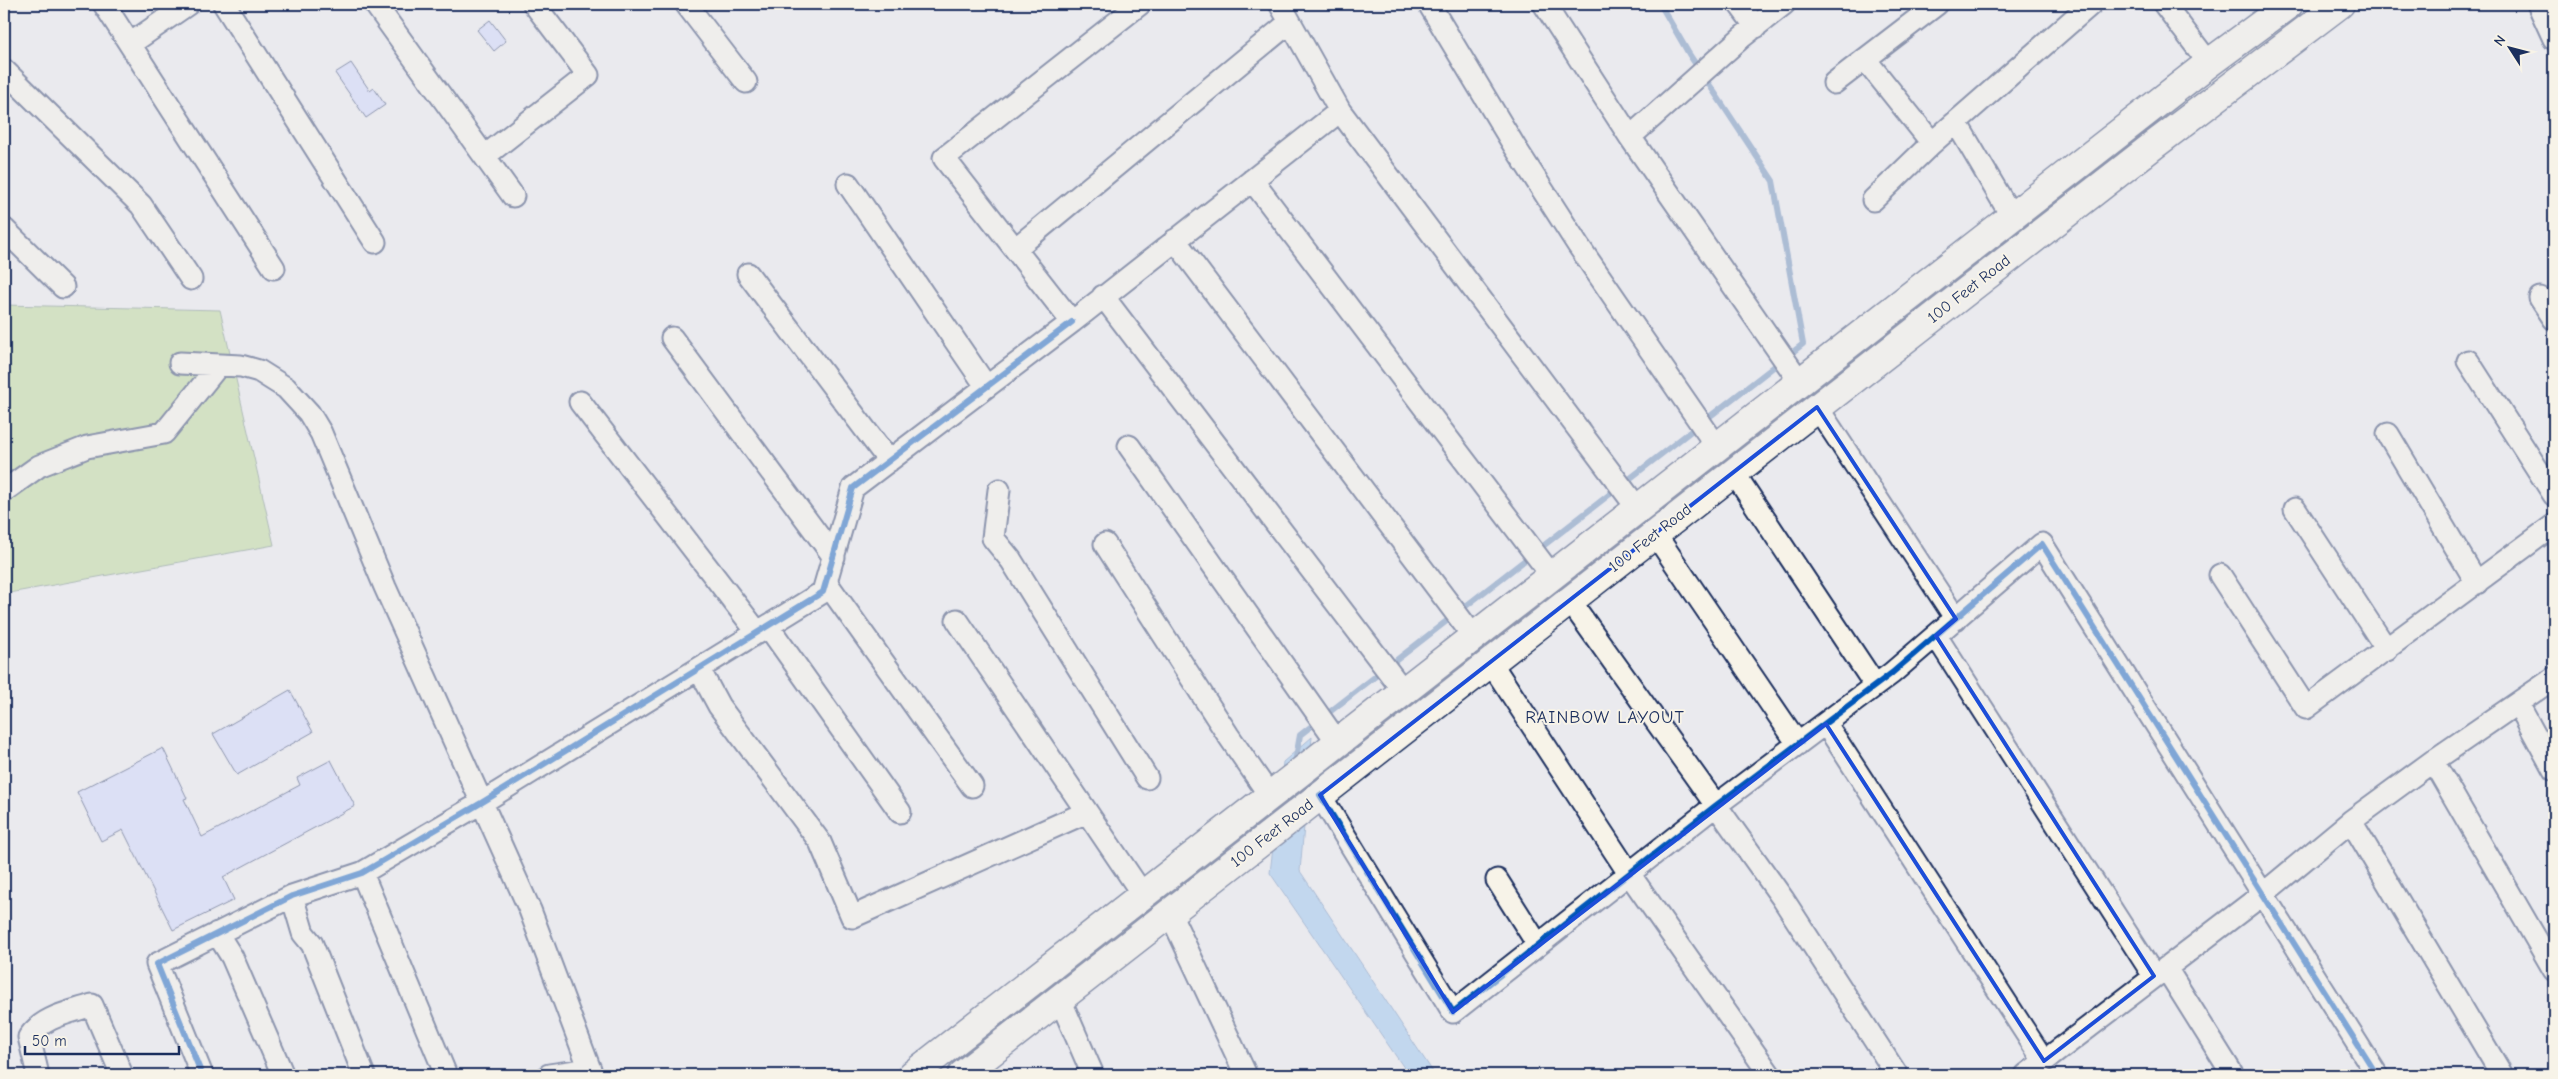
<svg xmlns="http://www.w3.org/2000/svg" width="2558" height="1079" font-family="'Comic Neue',sans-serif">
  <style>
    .green { fill: #b9d891; stroke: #6a8478 }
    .water { fill: #93c1ee; stroke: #6387b4 }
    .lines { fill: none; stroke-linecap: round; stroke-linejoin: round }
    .stream { stroke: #6387b4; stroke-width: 6 }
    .building { fill: #cdd4fc; stroke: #1b2f5e }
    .minor-casing { stroke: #1b2f5e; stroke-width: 25 }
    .secondary-casing { stroke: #1b2f5e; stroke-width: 31 }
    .minor { stroke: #f7f3e8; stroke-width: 21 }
    .secondary { stroke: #f7f3e8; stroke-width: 28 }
    .cycleway-casing { stroke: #f7f3e8; stroke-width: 9 }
    .cycleway { stroke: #0057b8; stroke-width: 6 }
    .marked { fill: none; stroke: #1d4ed8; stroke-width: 4; stroke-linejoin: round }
    .labels { text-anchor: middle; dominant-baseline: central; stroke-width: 4; stroke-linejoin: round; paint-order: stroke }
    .street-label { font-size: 16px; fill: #1b2f5e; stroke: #f7f3e8 }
    .neighbourhood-label { font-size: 18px; letter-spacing: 1px; fill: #1b2f5e; stroke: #f7f3e8 }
  </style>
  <rect width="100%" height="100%" fill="#eaeaee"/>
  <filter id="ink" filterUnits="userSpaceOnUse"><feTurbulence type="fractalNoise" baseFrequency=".02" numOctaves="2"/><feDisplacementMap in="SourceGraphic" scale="10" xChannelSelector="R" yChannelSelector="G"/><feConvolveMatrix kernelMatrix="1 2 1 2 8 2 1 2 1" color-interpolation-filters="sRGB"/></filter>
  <g filter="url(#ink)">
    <path class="green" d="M4 305 220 310 274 545 4 594Z"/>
    <path class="water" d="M1312 737 1300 871 1435 1075H1409L1270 873 1283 762Z"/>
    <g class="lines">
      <path class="stream" d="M1296 757 1300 735 1803 344 1773 181 1689 54 1660 4"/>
    </g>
    <path class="building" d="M490 20 506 41 494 51 477 30Z
      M351 63 370 91 374 88 385 105 366 118 335 73Z
      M290 690 313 732 237 775 213 734Z
      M163 748 187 798 184 799 202 837 300 785 297 778 331 760 355 806 223 877 234 900 173 930 123 830 101 841 77 792Z"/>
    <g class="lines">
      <g class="minor-casing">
        <path id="minor" d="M104 4 274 268
          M224 4 375 242
          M375 4 513 196
          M686 4 746 82
          M1140 4 944 158 1072 322 1340 111
          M1280 4 1340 111 1638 509
          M1429 4 1515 147 1578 245 1717 447
          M1544 4 1630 137
          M1739 4 1756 27
          M1784 4 1742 37 1630 137 1800 382
          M2164 4 2209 63
          M2538 4 2554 39
          M130 44 188 4
          M1865 59 1932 143 2091 4
          M4 70 141 205 191 279
          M1834 83 1937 4
          M1956 122 2012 217
          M485 156 588 75 534 4
          M1252 180 1552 576
          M848 184 986 386
          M1873 200 1932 143
          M4 229 63 287
          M1175 240 1474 637
          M1015 249 1290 22
          M748 274 889 461
          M1103 296 1404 692
          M2540 298 2554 319
          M672 338 834 557
          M2468 361 2554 495
          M180 363 241 366 259 371 286 388 309 413 321 433 385 587 530 910 592 1075
          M580 402 758 633
          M1817 407 1956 619
          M2388 434 2477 583
          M1129 446 1338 743
          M1734 473 1875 685
          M999 490 993 538 1011 560 1147 778
          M4 491 39 466 87 447 164 433 218 366
          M2295 509 2387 650
          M1655 534 1798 744
          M1105 544 1228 735 1270 796
          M2220 575 2306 708 2554 525
          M826 582 972 786
          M1570 601 1783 899 1897 1075
          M957 620 1143 895
          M768 626 900 812
          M1936 636 2154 976
          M1491 663 1630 875 1770 1075
          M699 669 719 706 820 842 852 917 1087 812
          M2518 704 2554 770
          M1826 724 2044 1061
          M2433 761 2554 970
          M1320 795 1453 1012 1715 806 1892 673 2042 544 2377 1075
          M2351 821 2502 1075
          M362 873 446 1075
          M1497 880 1538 945
          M292 896 303 933 312 944 364 1075
          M1170 913 1246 1075
          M217 933 232 957 283 1075
          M2166 968 2233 1075
          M1060 999 1093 1075
          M38 1075 29 1037C44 1016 69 1013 92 1005L122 1075
          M202 1075 157 964 292 896 362 873 481 803 823 592 853 488 1072 322
          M549 1075 590 1069
          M2026 1075 2263 894 2351 821 2433 761 2554 678"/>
      </g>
      <g class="secondary-casing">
        <path id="secondary" d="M912 1075 2209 63 2289 4
          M962 1075 2154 145 2340 4"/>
      </g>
      <use href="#minor" class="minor"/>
      <use href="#secondary" class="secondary"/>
      <g class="cycleway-casing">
        <path id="cycleway" d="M1320 795 1453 1012 1715 806 1892 673 2042 544 2377 1075
          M202 1075 157 964 292 896 362 873 481 803 823 592 853 488 1072 322"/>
      </g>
      <use href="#cycleway" class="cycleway"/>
    </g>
  </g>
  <path d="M0 0H2558V1079H0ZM1817 407 1956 619 1936 636 2154 976 2044 1061 1826 724 1453 1012 1320 795Z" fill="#eaeaee" fill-opacity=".55" fill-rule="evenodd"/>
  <path class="marked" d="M1817 407 1956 619 1936 636 2154 976 2044 1061 1826 724 1453 1012 1320 795Z"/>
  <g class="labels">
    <g class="street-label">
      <text transform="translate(1969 289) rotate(-38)">100 Feet Road</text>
      <text transform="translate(1650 538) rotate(-38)">100 Feet Road</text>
      <text transform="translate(1272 833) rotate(-38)">100 Feet Road</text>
    </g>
    <g class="neighbourhood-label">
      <text x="1605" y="717">RAINBOW LAYOUT</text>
    </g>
  </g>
  <rect width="2558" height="1079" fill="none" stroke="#f7f3e8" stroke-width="20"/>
  <rect x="10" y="10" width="2538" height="1059" fill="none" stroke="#1b2f5e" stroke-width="2" filter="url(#ink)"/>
  <g transform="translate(2510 48) rotate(306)" stroke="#f7f3e8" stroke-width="4" paint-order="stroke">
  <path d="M0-4L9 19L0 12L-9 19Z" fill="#1b2f5e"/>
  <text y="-8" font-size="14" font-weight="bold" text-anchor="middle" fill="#1b2f5e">N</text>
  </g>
  <path d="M25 1046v8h154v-8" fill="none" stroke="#1b2f5e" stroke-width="2.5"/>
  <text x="32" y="1046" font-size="15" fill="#1b2f5e" stroke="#f7f3e8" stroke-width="4" paint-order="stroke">50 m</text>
</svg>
